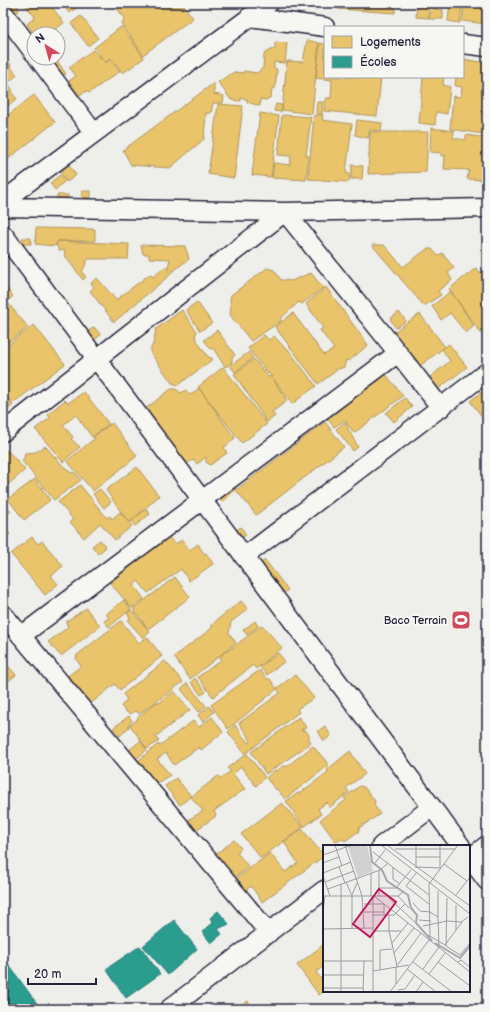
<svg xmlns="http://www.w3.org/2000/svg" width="490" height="1012" font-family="'Balsamiq Sans',sans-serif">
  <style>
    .homes { fill: #e9c46a; stroke: #ad935c }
    .schools { fill: #2a9d8f; stroke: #287876 }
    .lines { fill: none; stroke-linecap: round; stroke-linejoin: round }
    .street-casing { stroke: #22223b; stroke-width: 21 }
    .street { stroke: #f6f6f2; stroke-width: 18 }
    .labels { text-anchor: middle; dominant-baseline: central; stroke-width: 4; stroke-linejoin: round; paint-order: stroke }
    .poi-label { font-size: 11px; fill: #22223b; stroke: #f6f6f2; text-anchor: end }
    .inset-river { fill: none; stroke: #a7a7af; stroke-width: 2 }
    .inset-road { fill: none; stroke: #9c9ca5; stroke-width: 1 }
    .view { fill: #c2185b; fill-opacity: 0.15; stroke: #c2185b; stroke-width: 2 }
    .inset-edge { fill: none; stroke: #22223b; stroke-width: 2 }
  </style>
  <rect width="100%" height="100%" fill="#eeeeeb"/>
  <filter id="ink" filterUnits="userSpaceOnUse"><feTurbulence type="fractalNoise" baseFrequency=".025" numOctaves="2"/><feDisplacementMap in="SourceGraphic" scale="8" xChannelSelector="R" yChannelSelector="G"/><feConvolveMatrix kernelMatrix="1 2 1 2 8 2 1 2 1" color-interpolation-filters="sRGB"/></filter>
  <g filter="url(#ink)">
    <path class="homes" d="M11 3H22L17 7 19 11 15 13 9 6 11 4Z
      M24 3H49L64 23 49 34H34L27 24 35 17Z
      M62 3H83L69 13Z
      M113 3H182L193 18 143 55 122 23 125 19Z
      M338 3H396L395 13 338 9Z
      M417 3H430L428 18 416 17Z
      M450 3H462L460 23 448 21Z
      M464 3H487V24L462 21Z
      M432 8 443 10V19H429Z
      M81 16 98 38 88 46 71 23Z
      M122 26 144 58 123 73 111 58 105 62 94 48Z
      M307 40 319 43 312 114 282 110 287 61 303 62Z
      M275 42 287 43 285 63 274 62V69H277L275 89 272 88 271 97 266 100 260 99V106L247 102V99L241 98V101L231 100 218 82 234 72 244 73V71L257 73 263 68 264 54 271 50 275 49Z
      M320 43 325 44V77H381L377 116 324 111 326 98H331L332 80 316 78Z
      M93 50 106 63 110 59 120 71 89 93 87 91 79 95 69 81 76 76 69 67Z
      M3 55 11 65 3 71Z
      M463 59 487 63 482 114 487 115 484 134 450 129 453 96 461 97 462 87 455 86 456 77H463Z
      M58 62 66 74 60 78 51 67Z
      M10 66 17 75 8 83 13 91 12 93 17 99 3 109V72Z
      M423 77H444L443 85 450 87 447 114 436 112 435 125 419 123Z
      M214 83V94L224 96 223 103H213L211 113H206L204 139 170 168 131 165 123 150Z
      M34 95 55 122 3 163V119Z
      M317 102H323L322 114 316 113Z
      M218 104 243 106 234 178 208 174Z
      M276 104 282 105 281 112 274 111Z
      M260 113 279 116 271 177 252 175Z
      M282 115 311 117 306 156H309L306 180 272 178 274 163 290 165 291 156 278 155Z
      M314 115H323L322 120 352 124 346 173 350 174 349 182 308 179Z
      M357 120 382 123 381 131 370 130 368 138 355 135Z
      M431 128 454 131 453 138 466 140V135L487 138V148H484L483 163H487V180L467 179 469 170 444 169 445 155 441 156V153L430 152Z
      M370 132H428L426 172 368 174Z
      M69 165 76 175 67 182 60 172Z
      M352 165 363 166 362 179H351Z
      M60 175 65 181 55 190 50 183Z
      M82 191H91V198L82 197Z
      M57 195H68V198H57Z
      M36 228 95 229V241H58L55 246 35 244Z
      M22 238H31V244H22Z
      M58 241 129 244 128 259H88L82 272 86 277 83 280 65 256 64 250 59 251 56 244Z
      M141 245 185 246 189 259 172 272 168 267 170 259 149 258V254H143Z
      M372 245H384L403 267 427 249H432L438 256 442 253 454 268 448 273 452 280 438 291 441 295 424 306Z
      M166 266 171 274 114 322 90 291 94 287 91 283 97 278 116 300 150 274 153 277Z
      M267 268 274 270 281 280H284L291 281 311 273 323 288 302 304 299 302 280 319 281 321 251 341 230 315 231 308 230 300 231 295Z
      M476 268 481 273 487 268V349L482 343 486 339 480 332 449 289Z
      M326 287 368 345 349 361 346 360 344 367 339 369H335L336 371 318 384 275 327 293 313 324 355 334 349 320 330 323 328 306 304Z
      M6 288 13 296 7 302 28 327 3 347V290Z
      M451 291 474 326 466 333 450 313 441 320 432 306Z
      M197 302 212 323 200 331 186 310Z
      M182 310 197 332 195 335 198 342 207 356 213 359 178 385 172 383 150 352 151 348 153 344 156 329Z
      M399 312 406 321 396 328 390 319Z
      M420 314 445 347 417 368 392 334 405 324Z
      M34 325 65 364 13 403 3 393V350L19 336Z
      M94 327 101 335 91 342 85 334Z
      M217 330 235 355 232 358V363L225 367 213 348 211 349 204 340Z
      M264 335 269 340 274 336 286 349 287 348 316 386 292 404 269 373 268 374 248 348Z
      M449 344 467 367 438 389 429 378 450 361 442 349Z
      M249 352 253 358 235 372 230 366Z
      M254 359 268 377 271 376 287 401 272 412 275 416 267 422 234 374Z
      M223 367 267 424 242 443 198 387Z
      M384 372 403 396 354 433 345 420 334 427 326 417Z
      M199 388 235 438 224 448 227 453 210 465 206 462V457L197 464 194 460 187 463 184 459 175 463 140 413 171 389H176L181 393 186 390 191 395Z
      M487 388V423L470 401Z
      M84 392 109 424 92 437 76 415 63 425 73 437 71 439 80 447 63 462 35 429 50 418 48 414 65 400 68 403Z
      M3 395 13 405 3 414Z
      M405 398 412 407 394 422 386 413Z
      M325 422 344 447 256 515 236 490Z
      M345 422 348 427V429L358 447 353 451 336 429Z
      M112 423 137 456 93 491 67 461 95 438 93 437Z
      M45 446 64 467 66 468 71 473 74 472 81 480 54 500 22 461 24 458 25 453 36 452Z
      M7 450 25 470 3 489V454Z
      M137 467 159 496 130 522 126 519 106 490Z
      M35 479 50 500 24 520 8 499Z
      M229 482 236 489 222 502 216 494Z
      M80 485 107 518 110 516 112 519 120 512 132 526 115 540 100 523 84 538 70 522 73 519 58 502Z
      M100 489 111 502 104 508 93 494Z
      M3 502 11 511 3 518Z
      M146 509 150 514 135 526 131 521Z
      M4 527 10 534 3 540V528Z
      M241 527 246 535 237 541 232 533Z
      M168 536 175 544 182 540 190 550 198 544 204 554 206 553 213 564 189 581 181 569 148 593 138 581 134 585 144 599 132 608 110 583Z
      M32 537 38 544 42 541 63 566 51 576 58 584 45 595 11 554Z
      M100 540 106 547 98 554 92 546Z
      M265 560 288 590 278 598 255 567Z
      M175 577 190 597 148 629 133 609Z
      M124 600 131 609 109 627 104 621 109 618 106 614Z
      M241 601 248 609 231 622 229 633 236 643 190 679 174 657 212 628V625L217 620Z
      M86 608 100 626 61 656 48 642 68 627 66 622Z
      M131 610 150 632 143 638 128 621 130 618 127 613Z
      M121 621 139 643 147 637 162 656 120 690 115 684 89 705 69 681 68 676 81 666 76 659 77 655Z
      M255 621 258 626 247 635 243 630Z
      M262 625 282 648 256 669 253 665 213 697 198 677 221 660 220 656 226 651H228Z
      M278 653 285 661 267 675 260 667Z
      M3 660 16 675 4 684 3 682Z
      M165 661 183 682 139 714 136 711 130 714 125 711 121 706 127 700 123 694Z
      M260 670 267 679H270L277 689 228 729 211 705Z
      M295 675 314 698 297 709 299 712 245 754 228 732 235 725 248 743 251 741 239 723 280 693 277 688Z
      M195 678 206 692 201 695 191 682Z
      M187 683 206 706 199 712 181 689Z
      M174 691 190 710 155 737 159 741 147 749 130 725 138 719 137 718 157 702 159 703Z
      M209 706 214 712 203 722 198 715Z
      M129 716 132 721 129 724V727L120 736 113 728Z
      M212 717 223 732 201 750 199 747 174 765 166 753 157 759 170 775 157 783 138 761 158 744 159 746 193 721 199 727Z
      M299 717 306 727 301 730 306 731 309 735V739L311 743 266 774 251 752Z
      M325 726 331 736 324 741 318 731Z
      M140 741 147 750 136 759 128 751Z
      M313 746 329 765 285 799 277 789H275L266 778 275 770 276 772 284 765 286 767Z
      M350 751 365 774 346 788 349 792 329 808 327 802 318 809 321 814 304 827 286 801 298 793H300L328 772 327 770Z
      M247 754 265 777 256 786 241 767 233 774 245 789 214 811 216 816 196 830 188 820 203 811 191 797 218 776 221 778 231 771 227 768Z
      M176 778 191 796 180 805 165 786Z
      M360 786 364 787 375 801 374 805 380 814 359 828V831L345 841 342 839 336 842 320 820 346 800 344 798Z
      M282 803 303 827 261 858 241 834Z
      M302 829 324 856 262 902 251 886 242 893 233 881 270 853 285 872 298 863 284 842Z
      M234 840 241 848 237 853 249 867 234 878 216 854Z
      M323 945 324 947V966L316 972 324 983V991L319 995 297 965Z
      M248 1001 254 1009H244L241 1005Z"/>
    <path class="schools" d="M218 911 229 924 218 929 222 934 211 943 202 932 213 923 210 918Z
      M174 920 197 949 168 975 143 946Z
      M140 946 160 974 126 998 106 969Z
      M3 957 41 1009H3Z"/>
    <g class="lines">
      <g class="street-casing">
        <path id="street" d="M3 12 34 53
          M249 17 325 27
          M463 44 487 47
          M38 58 94 133
          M3 201 269 3
          M3 207 285 212 487 208
          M3 234 461 846
          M3 432 285 212 398 353 441 408
          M244 557 487 372
          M3 614 269 933
          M21 636 398 353
          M381 846 432 807
          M469 857 487 881
          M470 858 487 845
          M169 1009 324 890"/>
      </g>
      <use href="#street" class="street"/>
    </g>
  </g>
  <defs>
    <g id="stadium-square" transform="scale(1)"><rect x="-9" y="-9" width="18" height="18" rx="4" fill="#d1495b" stroke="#f6f6f2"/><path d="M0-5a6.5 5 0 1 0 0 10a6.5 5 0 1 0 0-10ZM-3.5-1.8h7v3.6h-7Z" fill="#fff"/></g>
  </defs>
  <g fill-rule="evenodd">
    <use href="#stadium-square" x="461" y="620"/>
  </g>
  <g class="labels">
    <g class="poi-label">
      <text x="447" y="620">Baco Terrain</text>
    </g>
  </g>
  <g transform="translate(323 845)">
    <rect width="147" height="147" fill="#eeeeeb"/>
    <path d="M44 1 50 26 35 32 25 2Z" fill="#d0d0d1"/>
    <path class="inset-river" d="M47 1 49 17 59 25 64 36 85 50 88 63 94 70 93 78 109 96M112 98 137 113 147 101"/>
    <path class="inset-road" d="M12 0 19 21M22 0 39 51 41 83M58 0 147 69M64 0 147 61M117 0V22M72 4H132M50 7 106 50M0 10 26 1 50 0M93 12H117M0 18 16 12M52 18 62 5M121 19 144 36M16 22 22 38M70 22V34L77 39M93 22 118 23M93 23V0M56 25V51M0 28 28 17M93 28 83 41 106 59M0 31 7 51M2 37 31 26M23 37 29 51V83M56 43H73L88 25M5 44 57 25 65 18M29 50 34 38M133 50 147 32M0 51H75L80 47M48 51V28M51 51 147 127M75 51 86 63M65 52 93 78M124 53 123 101 137 110 147 98M90 58 97 66 107 67 115 72 116 102 100 124M41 59H61V70M0 67 2 51M41 67H61M50 70H71L82 59M66 70V86L74 121M115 72V46M96 75 108 76M100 81 124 76 138 77 145 72M0 84 50 83M133 85V60M50 86H78M105 90 122 100M107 92 106 39 135 0M69 98 85 78M122 100 139 77M71 108 91 83M0 116H50M90 117 129 147M115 117 147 141M135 117 138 115 147 122M84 124 113 147M57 125V105L69 104M50 126 86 120M106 129 122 108M0 130H40M73 139V122L98 88M0 143H40M75 145 82 144 92 130M18 147V39M40 147 41 116M50 147V52M67 147 106 95M93 147 100 137"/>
    <path class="view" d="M56 44 73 57 47 92 30 79Z"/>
    <rect width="147" height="147" class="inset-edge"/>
  </g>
  <rect width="490" height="1012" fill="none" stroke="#f6f6f2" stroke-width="16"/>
  <rect x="8" y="8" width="474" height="996" fill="none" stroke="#22223b" stroke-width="1.5" filter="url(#ink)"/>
  <rect x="324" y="26" width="140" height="52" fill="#f6f6f2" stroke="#a1a1a9"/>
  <rect x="332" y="36" width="20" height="12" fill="#e9c46a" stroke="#a1a1a9"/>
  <text x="360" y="46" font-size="12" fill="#22223b">Logements</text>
  <rect x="332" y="56" width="20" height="12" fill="#2a9d8f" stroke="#a1a1a9"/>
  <text x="360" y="66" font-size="12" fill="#22223b">Écoles</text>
  <g transform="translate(46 46) rotate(323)"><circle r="19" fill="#f6f6f2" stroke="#a1a1a9"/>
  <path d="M0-3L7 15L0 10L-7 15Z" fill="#d1495b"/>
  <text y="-6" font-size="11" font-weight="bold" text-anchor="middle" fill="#22223b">N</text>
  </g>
  <path d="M28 978v6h68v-6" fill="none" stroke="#22223b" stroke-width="2"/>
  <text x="34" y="978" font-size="12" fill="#22223b" stroke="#f6f6f2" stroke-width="3" paint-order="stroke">20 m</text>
</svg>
